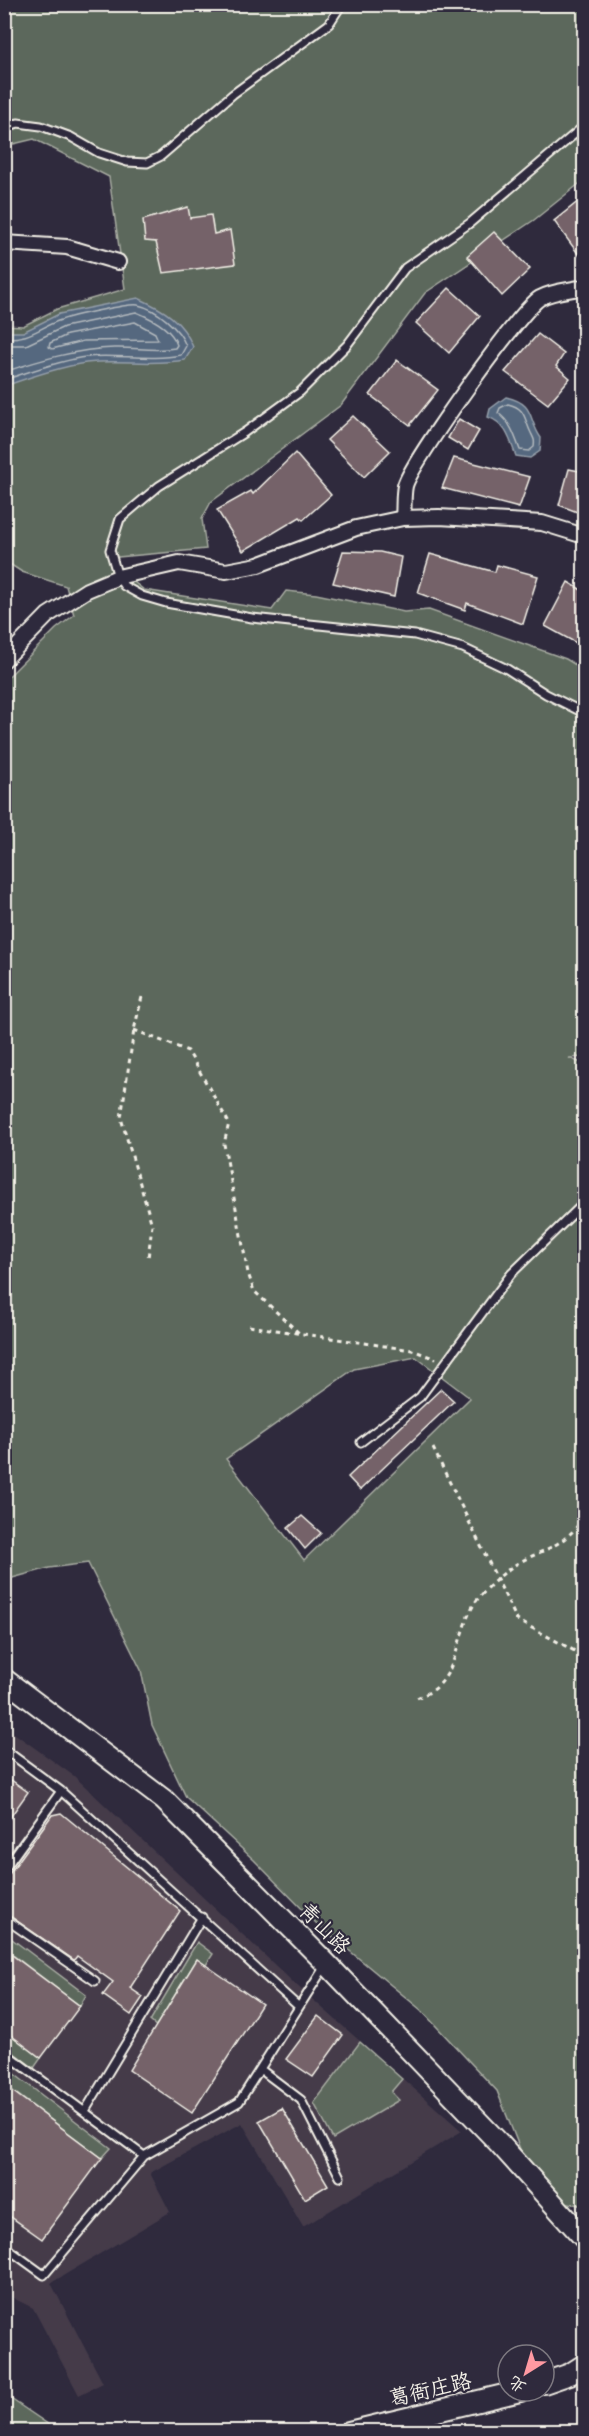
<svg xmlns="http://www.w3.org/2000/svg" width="589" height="2436" font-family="Delius,'LXGW WenKai TC',sans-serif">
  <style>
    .built { fill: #443b4a }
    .green { fill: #5b675c; stroke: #a8aca2; stroke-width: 1.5; fill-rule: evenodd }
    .water { fill: #54677f; stroke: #949ea9; stroke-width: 1.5 }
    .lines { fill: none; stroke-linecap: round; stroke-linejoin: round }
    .shore { stroke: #b4babe; stroke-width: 1.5 }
    .building { fill: #756269; stroke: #f4f1e8; stroke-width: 1.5 }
    .lane-casing { stroke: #f4f1e8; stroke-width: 11 }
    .street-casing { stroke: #f4f1e8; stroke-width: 18 }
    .secondary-casing { stroke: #f4f1e8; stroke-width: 24 }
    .path { stroke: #f4f1e8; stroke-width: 3; stroke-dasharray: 4.5 4.5; stroke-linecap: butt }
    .lane { stroke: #2f2a3d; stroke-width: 7 }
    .street { stroke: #2f2a3d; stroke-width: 14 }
    .secondary { stroke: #2f2a3d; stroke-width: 20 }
    .labels { text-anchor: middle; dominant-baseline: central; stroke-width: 4.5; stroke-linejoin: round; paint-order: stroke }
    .street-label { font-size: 21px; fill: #f4f1e8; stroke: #2f2a3d }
  </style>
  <rect width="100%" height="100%" fill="#2f2a3d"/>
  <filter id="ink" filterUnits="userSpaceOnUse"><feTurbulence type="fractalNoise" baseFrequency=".0167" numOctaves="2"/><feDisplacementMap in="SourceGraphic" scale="12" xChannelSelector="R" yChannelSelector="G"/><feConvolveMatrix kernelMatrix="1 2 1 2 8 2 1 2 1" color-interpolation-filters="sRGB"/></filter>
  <g filter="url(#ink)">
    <path class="built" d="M4 1726 74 1776 294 1983 462 2131 303 2227 242 2123 150 2173 170 2212 51 2283 103 2383 79 2395 33 2308 5 2294Z"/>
    <path class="green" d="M5 5H584V180L534 220 425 293 341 405 211 502 202 519 206 549 118 557 114 566 144 590 272 610 286 591 316 594 404 612 429 610 566 659 584 670V1057L569 1058 584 1064V2206L559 2201 524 2159 497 2091 421 2010 316 1923 254 1860 186 1797 152 1725 141 1670 88 1563 49 1568 5 1580V680L56 629 74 615 66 586 22 572 5 561V325L23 326 57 309 125 289 109 177 34 139 5 146ZM416 1357 470 1398 304 1560 226 1459 354 1369Z
      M4 1933 86 1995 80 2006 5 1949Z
      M197 1942 213 1954 206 1965 197 1959 156 2026 150 2021Z
      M4 2030 41 2058 34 2068 5 2046Z
      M360 2042 402 2079 391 2092 399 2100 333 2139 314 2103Z
      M5 2067 111 2148 102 2158 5 2085Z
      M5 2395 58 2431H15L5 2424Z"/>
    <path class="water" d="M138 298C163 309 183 321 193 347L185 360C152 366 119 359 86 363 59 367 30 377 5 386V332H23L59 314Z
      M506 397C536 404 527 418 541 438L540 451 530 458 516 456C510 440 506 423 488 417L490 409Z"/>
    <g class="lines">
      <path class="shore" d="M135 322 155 333 158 340 83 341 52 349 49 347 50 343 67 335Z
        M4 338C32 339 37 328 61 320 71 316 130 303 138 305 157 309 180 329 186 346L181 355C150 361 118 354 86 357 61 360 29 372 4 380
        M4 345H26L64 327 136 312C151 318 172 329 177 345L175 348C155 352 135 347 114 348 77 349 40 360 4 372
        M508 404C526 408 524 419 531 433 534 439 535 440 534 447L529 451 520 450C515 436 510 421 498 413L500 408Z"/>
    </g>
    <path class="building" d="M585 196V263L554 221Z
      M188 207 190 218 211 215 214 234 230 230 235 264 163 273 156 242 145 241 143 220Z
      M494 232 530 269 502 296 467 256Z
      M449 288 480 316 449 353 416 323Z
      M538 334 564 354 556 366 570 378 548 404 505 372Z
      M397 360 438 390 410 425 370 395Z
      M353 416 390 451 364 477 327 440Z
      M459 419 479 431 468 450 448 438Z
      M295 453 331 495 303 520 300 517 243 551 217 510 251 491 253 494Z
      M454 458 530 477 519 508 442 488Z
      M569 469 585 472V515L559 505Z
      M343 551 380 552 401 557 394 597 333 583Z
      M430 554 495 572 497 565 538 576 523 624 467 603 465 610 418 593Z
      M568 582 585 592V633L578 644 545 626Z
      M441 1389 454 1401 360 1490 348 1477Z
      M302 1516 321 1533 305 1549 288 1528Z
      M4 1775 28 1792 4 1826Z
      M61 1813 180 1911 130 1988 143 1997 131 2015 103 1995 113 1982 77 1956 74 1960 4 1912V1881L52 1815Z
      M4 1949 80 2006 41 2058 4 2030Z
      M197 1959 262 2004 192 2113 129 2070Z
      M318 2016 343 2035 313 2077 286 2059Z
      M4 2085 102 2158 42 2239 4 2212Z
      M282 2108 328 2185 305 2199 259 2121Z"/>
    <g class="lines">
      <g class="lane-casing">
        <path id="lane" d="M584 126 470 223 405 268 347 345 300 392 245 432 159 486 120 519 110 550 118 577 124 586 142 596 166 603 252 618 415 635 463 648 507 669 546 694 584 713
          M4 128 18 123 41 126 71 137 99 153 127 162 147 163 161 156 233 94 329 24 342 4
          M361 1442 420 1397 511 1274 584 1203
          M4 1749 61 1791 299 2007
          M4 1870 61 1791
          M4 1918 95 1981
          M4 2052 144 2156 239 2102 325 1966
          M260 2069 301 2100 340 2177
          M85 2111 202 1917
          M4 2246 44 2275 144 2156"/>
      </g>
      <g class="street-casing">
        <path id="street" d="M4 243 67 247 118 262
          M403 518C404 508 403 495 405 486 410 464 521 309 540 298 552 291 571 290 584 287
          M4 660 48 615 87 590 118 577 179 563 226 571 258 565 356 528 403 518 439 517 542 523 584 536"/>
      </g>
      <g class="secondary-casing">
        <path id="secondary" d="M4 1679 164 1800 326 1963 499 2143 584 2238
          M544 2383 570 2374 584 2365
          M349 2432 520 2391"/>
      </g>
      <path class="path" d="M142 997 134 1030 121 1118 152 1225 148 1258
        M134 1030 188 1051 229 1123 224 1144 248 1273 254 1291 299 1333
        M249 1326 412 1350 436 1359
        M433 1448 517 1620 584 1656
        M417 1698C423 1695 432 1692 437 1687 460 1665 458 1626 477 1600 487 1588 504 1571 518 1563 546 1548 565 1546 584 1517"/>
      <use href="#lane" class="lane"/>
      <use href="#street" class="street"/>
      <use href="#secondary" class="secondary"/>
    </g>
  </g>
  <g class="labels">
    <g class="street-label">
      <text transform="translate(325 1928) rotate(45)">青山路</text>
      <text transform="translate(430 2389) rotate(-13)">葛衙庄路</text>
    </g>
  </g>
  <rect width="589" height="2436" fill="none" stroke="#2f2a3d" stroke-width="24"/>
  <rect x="12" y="12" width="565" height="2412" fill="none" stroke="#f4f1e8" stroke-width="2" filter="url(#ink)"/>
  <g transform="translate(526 2373) rotate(217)"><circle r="28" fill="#2f2a3d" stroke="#7e7a81" stroke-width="1.5"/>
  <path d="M0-4.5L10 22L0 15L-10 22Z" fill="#ff9aa2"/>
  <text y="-9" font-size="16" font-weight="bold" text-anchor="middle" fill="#f4f1e8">北</text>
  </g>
</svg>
